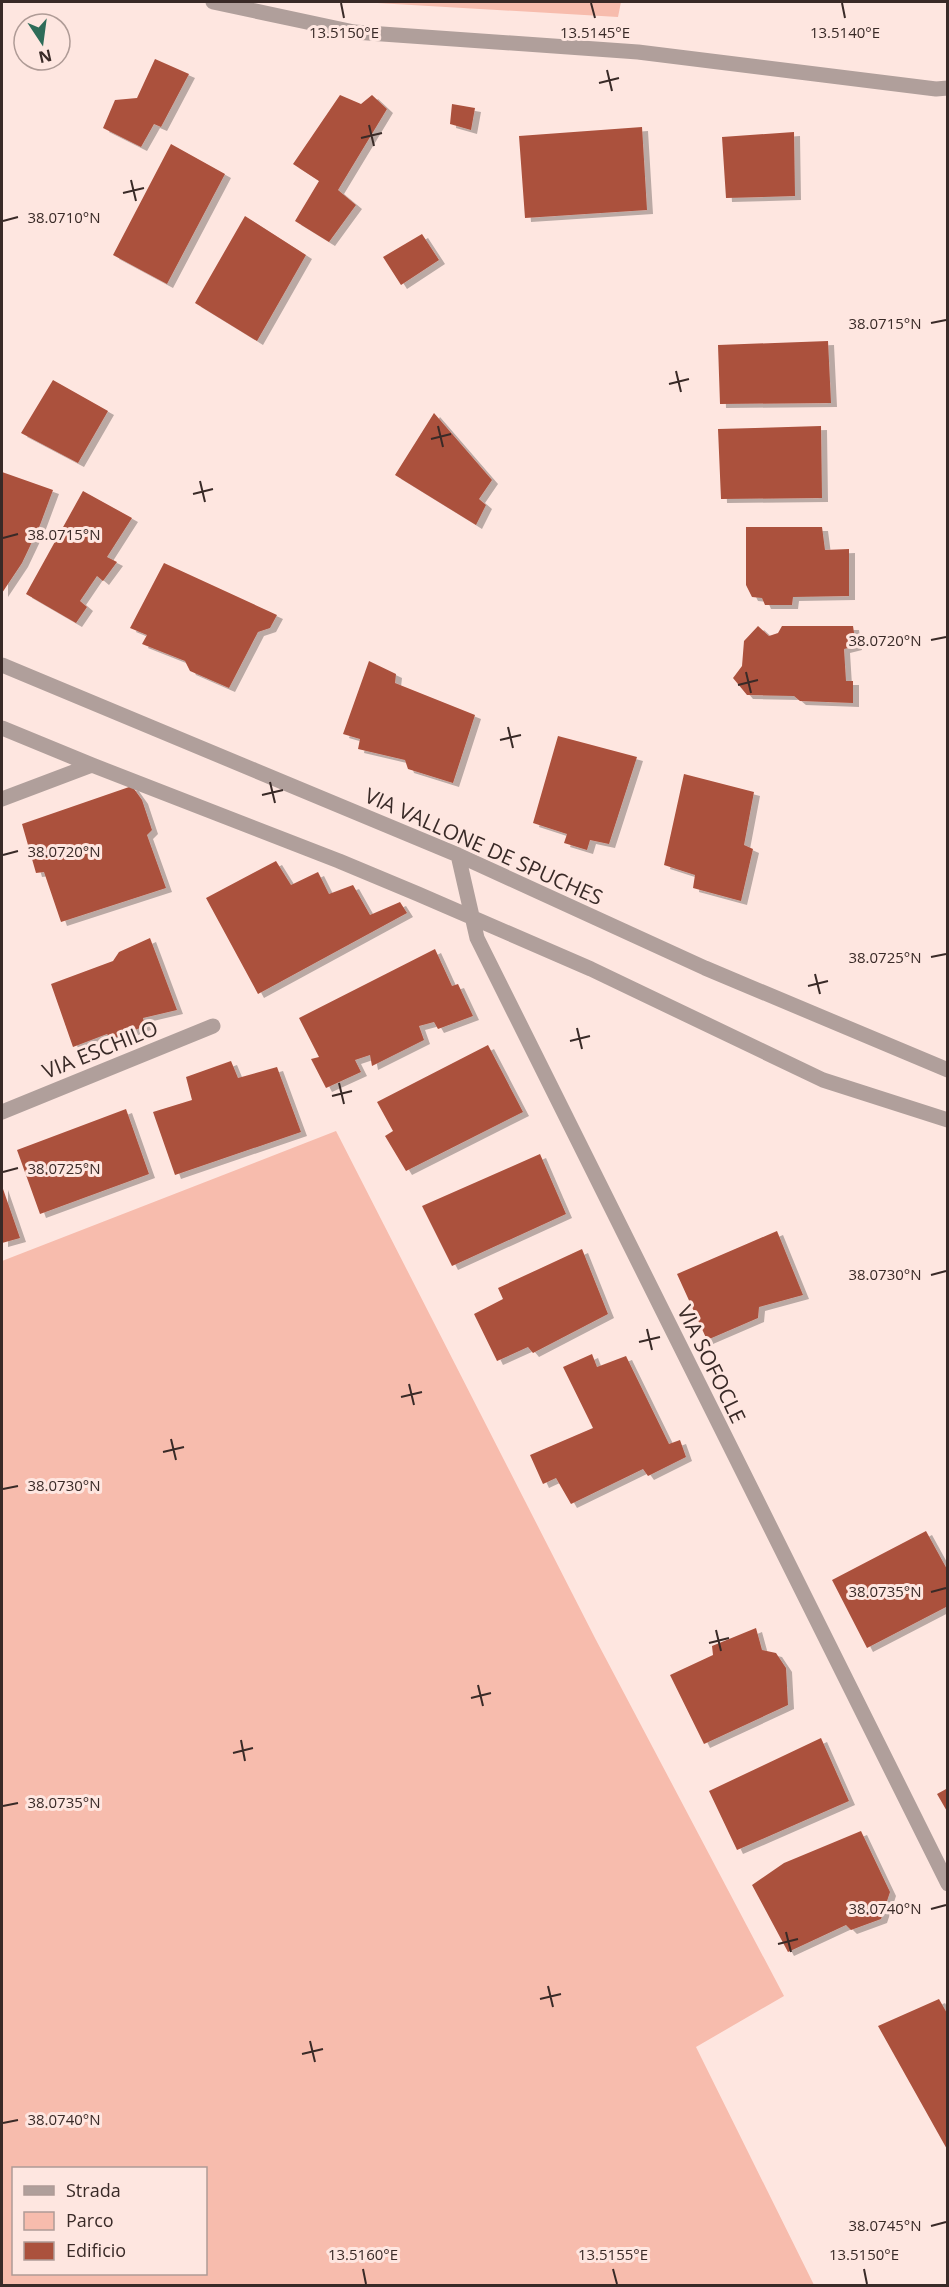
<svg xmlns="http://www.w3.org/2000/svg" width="949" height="2287" font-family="'Open Sans',sans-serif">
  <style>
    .green { fill: #f7bcad; fill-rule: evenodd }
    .building { fill: #ab513d; filter: url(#shadow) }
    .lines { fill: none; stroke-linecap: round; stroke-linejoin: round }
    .minor { stroke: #b09f9b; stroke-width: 15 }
    .ticks { fill: none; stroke: #392a27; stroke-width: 2 }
    .labels { text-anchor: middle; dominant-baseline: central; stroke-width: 6; stroke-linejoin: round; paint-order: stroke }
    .street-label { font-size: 21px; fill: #392a27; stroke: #fee6e0 }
    .ticks-label { font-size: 15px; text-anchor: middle; fill: #392a27; stroke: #fee6e0; stroke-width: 6; stroke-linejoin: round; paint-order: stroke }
  </style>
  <defs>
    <filter id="shadow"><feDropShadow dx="6" dy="4" stdDeviation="0" flood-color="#0004"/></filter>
  </defs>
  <rect width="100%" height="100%" fill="#fee6e0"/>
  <path class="green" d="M360 2H621L618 17Z
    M336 1131 596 1640 784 1996 696 2047 814 2285H2V1261ZM14 2168H206V2274H14Z"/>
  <path class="building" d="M155 59 189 74 161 127 154 124 141 147 103 128 115 100 137 98Z
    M340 95 361 104 372 95 387 109 338 190 356 205 329 242 295 221 319 181 293 164Z
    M452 104 475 108 471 130 450 124Z
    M642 127 647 210 525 218 519 136Z
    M794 132 795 196 726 198 722 137Z
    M171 144 225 174 167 284 113 255Z
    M245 216 306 255 257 341 195 303Z
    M422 234 439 260 401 285 383 257Z
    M828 341 831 403 720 404 718 345Z
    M53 380 108 411 78 463 21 433Z
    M434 413 492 480 479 499 486 505 476 525 395 475Z
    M821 426 822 498 721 499 718 429Z
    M2 472 53 490 40 525 22 563 2 593Z
    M83 491 132 518 107 557 117 562 103 581 97 576 80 601 87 607 76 623 26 594Z
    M746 527H822L825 550 849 549V596L793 597 792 605H765L762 598 752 597 746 585Z
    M164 563 277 615 270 628 258 632 229 688 190 671 185 661 142 644 147 635 130 628Z
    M758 626 769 636 778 633 782 626H853L856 646 844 649 846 681H853V703L800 701 794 696 747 695 733 678 742 666 744 641Z
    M369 661 396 674 395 683 475 715 453 783 408 769 405 760 358 749 360 739 343 734Z
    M558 736 637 757 609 844 590 840 587 850 564 843 567 834 533 823Z
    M684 774 754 792 744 845 753 849 741 901 693 888 695 875 664 865Z
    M132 786 142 800 152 830 147 835 166 888 61 922 44 872 36 873 22 824Z
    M276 861 291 885 318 872 329 894 353 885 370 915 400 902 407 913 258 994 206 898Z
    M150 938 177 1010 143 1018 145 1026 112 1039 107 1034 73 1047 51 984 113 961 119 952Z
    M435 949 452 986 458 984 473 1016 438 1029 434 1022 419 1026 424 1040 372 1066 370 1055 355 1060 361 1072 326 1088 311 1059 319 1057 299 1018Z
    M488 1045 523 1112 406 1171 385 1136 393 1131 377 1102Z
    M231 1061 238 1078 277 1067 301 1132 175 1175 153 1112 192 1100 186 1077Z
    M126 1109 149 1174 40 1214 17 1150Z
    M540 1154 566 1214 452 1266 422 1206Z
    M2 1186 20 1238 2 1243Z
    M777 1231 803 1295 759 1307 758 1318 707 1340 677 1274Z
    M582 1249 608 1314 533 1353 528 1347 497 1361 474 1314 503 1299 498 1288Z
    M592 1354 597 1367 626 1356 669 1444 680 1440 686 1457 648 1476 643 1469 571 1504 556 1478 543 1484 530 1455 593 1428 563 1367Z
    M926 1531 948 1571V1606L867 1648 832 1580Z
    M756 1628 762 1650 776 1653 786 1668 788 1705 704 1744 670 1675 713 1655 712 1646Z
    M821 1738 849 1801 737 1850 709 1791Z
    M948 1788V1813L937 1794Z
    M861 1831 890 1892 881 1919 851 1930 846 1925 788 1952 752 1885 784 1863Z
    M939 1999 948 2015V2151L878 2026Z"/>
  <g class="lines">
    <path class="minor" d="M213 2 354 32 638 52 936 89 948 88
      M2 665 458 855 705 968 948 1070
      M2 728 92 765 339 861 418 894 591 969 823 1080 948 1120
      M2 799 92 765
      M458 855 477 938 948 1884
      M2 1112 213 1026"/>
  </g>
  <path class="ticks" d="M341 3 344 18M591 3 595 18M842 3 845 18M607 70 612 91M599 83 619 78M369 125 374 146M361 138 382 133M131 180 136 201M123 193 144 188M3 221 18 217M931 323 946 320M676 371 681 392M669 384 689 379M438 426 443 447M431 439 451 434M200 481 205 502M193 494 213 489M3 538 18 534M931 640 946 637M746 672 751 693M738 685 758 680M508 727 513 748M500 740 521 735M270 782 275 803M262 795 283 790M3 855 18 851M931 957 946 954M815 974 820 994M808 986 828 981M577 1028 582 1049M570 1041 590 1036M339 1083 344 1104M332 1096 352 1091M3 1172 18 1168M931 1275 946 1271M647 1329 652 1350M639 1342 660 1337M409 1384 414 1405M401 1397 422 1392M171 1439 176 1460M163 1452 184 1447M3 1489 18 1486M931 1592 946 1588M716 1630 721 1651M709 1643 729 1638M478 1685 483 1706M471 1698 491 1693M241 1740 245 1761M233 1753 253 1748M3 1806 18 1803M931 1909 946 1905M786 1932 791 1952M778 1944 798 1939M548 1986 553 2007M540 1999 561 1994M310 2041 315 2062M302 2054 323 2049M3 2123 18 2120M931 2226 946 2222M363 2269 366 2284M613 2269 617 2284M864 2269 867 2284"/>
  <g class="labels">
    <g class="street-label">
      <text transform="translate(484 846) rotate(24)">VIA VALLONE DE SPUCHES</text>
      <text transform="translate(100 1049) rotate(-22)">VIA ESCHILO</text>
      <text transform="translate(712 1364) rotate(64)">VIA SOFOCLE</text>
    </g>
  </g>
  <g class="ticks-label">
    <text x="344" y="38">13.5150°E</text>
    <text x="595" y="38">13.5145°E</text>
    <text x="845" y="38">13.5140°E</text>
    <text x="64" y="223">38.0710°N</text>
    <text x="885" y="329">38.0715°N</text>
    <text x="64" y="540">38.0715°N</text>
    <text x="885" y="646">38.0720°N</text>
    <text x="64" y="857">38.0720°N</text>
    <text x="885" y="963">38.0725°N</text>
    <text x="64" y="1174">38.0725°N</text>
    <text x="885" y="1280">38.0730°N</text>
    <text x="64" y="1491">38.0730°N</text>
    <text x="885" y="1597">38.0735°N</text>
    <text x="64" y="1808">38.0735°N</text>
    <text x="885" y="1914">38.0740°N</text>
    <text x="64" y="2125">38.0740°N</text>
    <text x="885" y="2231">38.0745°N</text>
    <text x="363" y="2260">13.5160°E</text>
    <text x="613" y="2260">13.5155°E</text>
    <text x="864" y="2260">13.5150°E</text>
  </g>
  <rect width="949" height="2287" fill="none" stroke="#392a27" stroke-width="6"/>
  <rect x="12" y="2167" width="195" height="108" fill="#fee6e0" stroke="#af9b96" stroke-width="1.5"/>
  <rect x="24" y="2186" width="30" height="9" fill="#b09f9b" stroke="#af9b96" stroke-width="1.5"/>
  <text x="66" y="2197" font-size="18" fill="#392a27">Strada</text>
  <rect x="24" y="2212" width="30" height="18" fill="#f7bcad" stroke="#af9b96" stroke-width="1.5"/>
  <text x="66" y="2227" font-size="18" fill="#392a27">Parco</text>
  <rect x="24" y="2242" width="30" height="18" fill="#ab513d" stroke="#af9b96" stroke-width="1.5"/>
  <text x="66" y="2257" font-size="18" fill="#392a27">Edificio</text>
  <g transform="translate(42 42) rotate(167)"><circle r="28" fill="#fee6e0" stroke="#af9b96" stroke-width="1.5"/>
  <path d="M0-4.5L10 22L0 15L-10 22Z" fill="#2e6c59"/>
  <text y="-9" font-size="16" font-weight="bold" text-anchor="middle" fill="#392a27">N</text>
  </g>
</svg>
